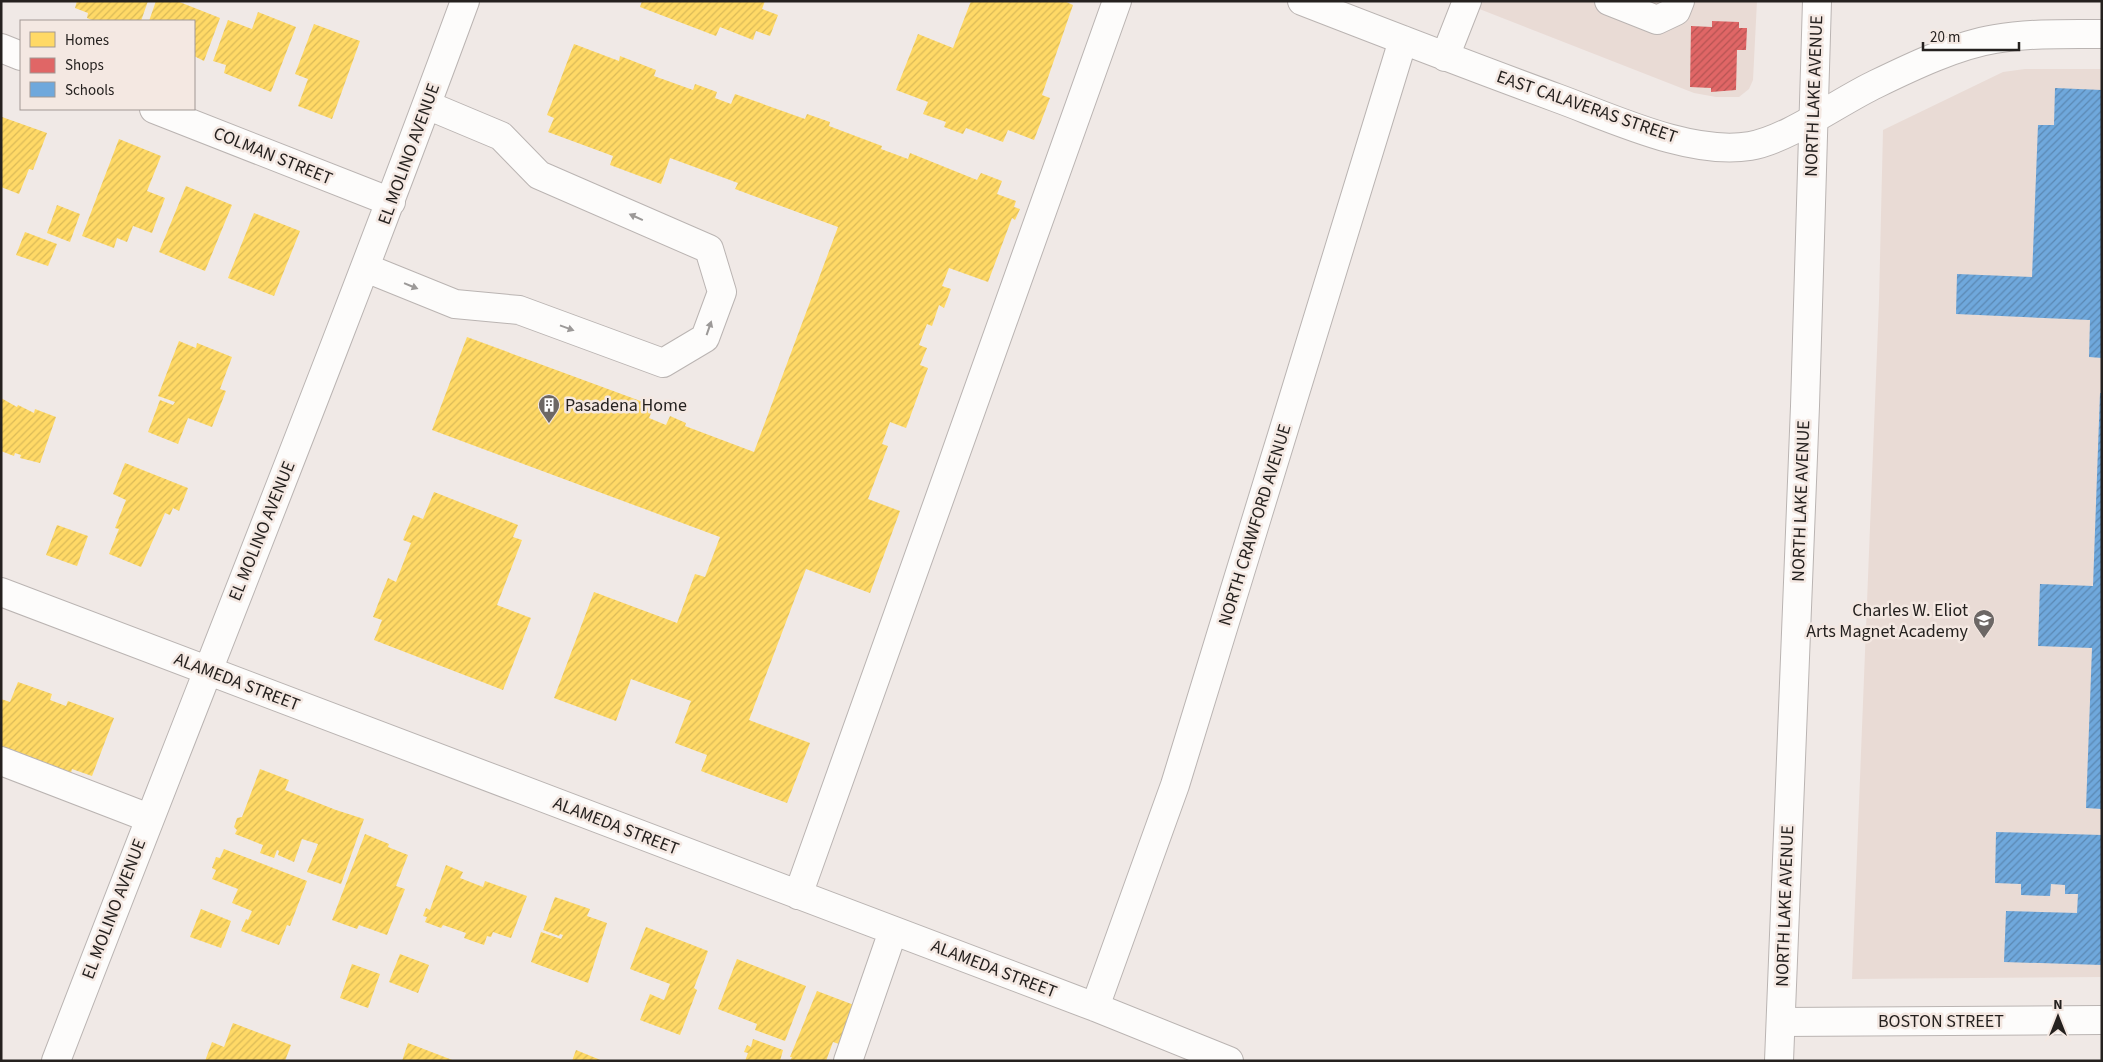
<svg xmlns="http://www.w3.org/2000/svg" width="2103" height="1062" font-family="'Source Sans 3',sans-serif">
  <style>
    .built { fill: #e9dbd5 }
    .homes { fill: url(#homes-hatch) }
    .shops { fill: url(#shops-hatch) }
    .schools { fill: url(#schools-hatch) }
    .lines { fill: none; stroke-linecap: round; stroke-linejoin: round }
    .minor-casing { stroke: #bab4b2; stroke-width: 30 }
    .major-casing { stroke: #bab4b2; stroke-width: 30 }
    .minor { stroke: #fdfcfb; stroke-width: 28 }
    .major { stroke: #fdfcfb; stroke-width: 28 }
    .oneway { fill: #9c9998 }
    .labels { text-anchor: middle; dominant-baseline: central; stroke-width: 5; stroke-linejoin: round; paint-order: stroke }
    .street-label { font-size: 18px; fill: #25211f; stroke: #f4e8e2 }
    .poi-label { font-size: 18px; fill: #25211f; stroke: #f4e8e2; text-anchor: start }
  </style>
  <defs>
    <pattern id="homes-hatch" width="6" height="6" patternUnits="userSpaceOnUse" patternTransform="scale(1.25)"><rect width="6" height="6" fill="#ffd966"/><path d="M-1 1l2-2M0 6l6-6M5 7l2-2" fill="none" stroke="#daba58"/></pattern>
    <pattern id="shops-hatch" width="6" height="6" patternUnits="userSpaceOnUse" patternTransform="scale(1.25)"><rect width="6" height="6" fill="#e06666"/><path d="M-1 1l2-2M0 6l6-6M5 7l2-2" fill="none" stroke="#b55453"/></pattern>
    <pattern id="schools-hatch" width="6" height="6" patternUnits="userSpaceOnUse" patternTransform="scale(1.25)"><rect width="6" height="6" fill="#6fa8dc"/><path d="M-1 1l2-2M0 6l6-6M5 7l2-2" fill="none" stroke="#5b88b2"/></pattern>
  </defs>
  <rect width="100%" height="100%" fill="#f0e9e6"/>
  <path class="built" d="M1459 1H1757L1753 80 1749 89 1739 97H1716L1694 93Z
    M2025 69H2102V977L1852 979 1879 301 1883 130 2003 72Z"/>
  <path class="homes" d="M77 1H148L141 21H94L87 18 88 13 75 8Z
    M156 1H177L220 18 204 61 194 56V21H149Z
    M642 1H765L762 9 778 15 770 36 756 31 753 40 720 27 716 36 640 7Z
    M971 1H1064L1073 5 1042 95 1050 98 1034 140 1008 130 1003 142 966 128 963 134 944 127 946 122 923 114 928 102 896 90 918 34 953 48Z
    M258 12 296 27 271 92 224 73 226 65 213 61 228 20 252 29Z
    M314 24 360 41 332 119 298 106 308 79 295 74Z
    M574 44 619 61 620 56 656 70 654 76 693 90 695 84 717 92 715 98 731 104 735 94 805 119 807 114 830 122 829 126 882 146 881 149 908 159 910 153 977 180 981 173 1002 181 997 194 1016 201 1014 207 1020 209 1015 220 1012 218 988 282 949 268 942 286 951 289 944 308 939 305 932 326 927 324 919 345 927 348 920 365 928 368 906 428 890 422 882 444 888 446 868 499 900 511 870 593 806 569 749 720 810 743 787 803 701 771 707 755 675 743 691 701 631 679 616 721 554 698 594 592 677 623 695 574 705 577 720 537 432 430 467 337 654 406 649 418 666 425 670 416 686 423 685 426 754 452 838 227 735 189 738 183 670 158 661 184 610 165 613 156 548 132 554 118 547 115Z
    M2 117 47 133 33 170 29 169 19 194 1 187Z
    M119 139 161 156 147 191 165 198 152 233 133 226 127 242 117 238 114 248 82 236Z
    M186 186 232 205 205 271 159 252Z
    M57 205 80 214 70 242 47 233Z
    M254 213 300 231 274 296 228 278Z
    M25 232 57 244 48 266 16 255Z
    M179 341 196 348 197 343 232 357 220 389 226 391 212 427 188 418 178 444 148 432 160 400 173 405 175 402 158 396Z
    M1 398 17 407 18 405 34 413 35 409 56 417 40 463 20 458 21 455 15 453 14 456 1 451Z
    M125 463 188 488 179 511 173 508 170 515 165 513 141 567 109 554 119 529 115 528 126 500 113 494Z
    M434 492 518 525 513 537 522 540 497 605 531 618 503 690 374 640 382 620 373 617 388 578 396 582 411 543 403 540 413 515 423 519Z
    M57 525 88 536 77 566 46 555Z
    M18 682 52 694 50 700 66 706 68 701 114 718 92 776 72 769 71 773 1 747V699L10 702Z
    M260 769 289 780 285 790 336 810 364 819 341 884 307 872 318 844 302 839 294 862 278 855 279 851 277 850 274 858 260 853 263 845 235 834 237 830 234 827 237 818 242 817Z
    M365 834 389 844 388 847 408 855 396 886 405 889 387 935 359 925 357 929 332 920Z
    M224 849 307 881 290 926 287 925 279 945 241 931 246 919 248 920 252 911 232 903 238 889 212 879 216 870 212 868 216 857 220 858Z
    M446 865 463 872 460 878 483 887 485 881 527 896 511 938 493 932 491 937 487 936 484 945 464 938 466 933 443 925 441 928 425 922 427 917 423 916 426 908 430 910Z
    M555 897 590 909 587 916 607 923 588 983 531 962 541 932 561 939 563 935 560 934 559 936 543 930Z
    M201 909 231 921 221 948 190 937Z
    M646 927 708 951 694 988 697 990 680 1035 640 1020 650 994 664 1000 670 984 630 969Z
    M400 954 429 965 418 993 389 982Z
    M737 959 806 986 785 1041 755 1030 757 1024 718 1009Z
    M352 964 380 974 368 1008 340 998Z
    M817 991 854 1005 848 1047 833 1042 826 1061H790L792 1057H790Z
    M233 1023 291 1045 285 1061H205L212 1042 224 1047Z
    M753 1039 783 1050 780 1061H745L748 1053 744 1052 747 1045 751 1047Z
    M408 1043 455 1061H402Z
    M576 1050 603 1061H572Z"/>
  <path class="shops" d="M1712 21 1739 22V28H1747L1746 50H1737L1736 90 1711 92V88L1690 87 1691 26 1712 27Z"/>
  <path class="schools" d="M2055 88 2102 90V358L2089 357 2090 320 1956 314 1957 274 2032 277 2038 125H2054Z
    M2100 393H2102V809L2086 808 2092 648 2038 646 2040 584 2093 586Z
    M1996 832 2102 835V965L2004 962 2006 911 2077 913 2078 894H2065V885L2051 884 2050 896 2021 895V884L1995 883Z"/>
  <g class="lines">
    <g class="minor-casing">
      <path id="minor" d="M1302 1C1387 34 1472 67 1557 98 1612 118 1691 156 1750 146 1787 140 1840 101 1876 84 1911 67 1957 45 1995 39 2031 33 2066 34 2102 34
        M1609 1 1657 20 1676 11 1680 1
        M1 48 21 56
        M1445 57 1467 1
        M154 109 391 202
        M366 268 455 304 519 310 663 363 705 338 722 292 709 249 539 175 501 136 427 105
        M1 592 1095 1007 1229 1061
        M1 761 149 818
        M798 895 1117 1
        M1095 1007 1175 785 1403 40
        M1781 1022 2102 1020
        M56 1061C192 707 334 357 465 1
        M848 1061 893 931"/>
    </g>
    <g class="major-casing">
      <path id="major" d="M1779 1061 1805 406 1817 1"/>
    </g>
    <use href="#minor" class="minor"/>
    <use href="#major" class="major"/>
  </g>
  <defs><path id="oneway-solid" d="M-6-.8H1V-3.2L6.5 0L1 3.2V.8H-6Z" transform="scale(1.25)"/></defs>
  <g class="oneway">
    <use href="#oneway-solid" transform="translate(636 217) rotate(-156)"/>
    <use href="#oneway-solid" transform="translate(411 286) rotate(22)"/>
    <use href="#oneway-solid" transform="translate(567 328) rotate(20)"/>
    <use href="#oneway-solid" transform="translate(709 328) rotate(-71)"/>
  </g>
  <defs>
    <g id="building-pin" transform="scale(1.125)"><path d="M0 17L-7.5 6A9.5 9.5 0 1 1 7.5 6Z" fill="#6c6765" stroke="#f4e8e2"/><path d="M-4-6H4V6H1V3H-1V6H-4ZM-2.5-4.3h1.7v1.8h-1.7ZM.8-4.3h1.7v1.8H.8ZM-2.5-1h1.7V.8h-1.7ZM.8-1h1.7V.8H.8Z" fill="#fff"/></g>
    <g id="school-pin" transform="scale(1.125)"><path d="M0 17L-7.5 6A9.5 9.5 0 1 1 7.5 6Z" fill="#6c6765" stroke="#f4e8e2"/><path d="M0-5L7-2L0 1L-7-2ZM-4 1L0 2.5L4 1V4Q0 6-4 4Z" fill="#fff"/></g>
  </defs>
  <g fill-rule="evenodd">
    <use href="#building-pin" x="549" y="405"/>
    <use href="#school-pin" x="1984" y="620"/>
  </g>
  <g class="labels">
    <g class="street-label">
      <text transform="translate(1814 96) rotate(-88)">NORTH LAKE AVENUE</text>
      <text transform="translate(1587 107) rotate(19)">EAST CALAVERAS STREET</text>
      <text transform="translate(409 154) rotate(-70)">EL MOLINO AVENUE</text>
      <text transform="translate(273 156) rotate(22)">COLMAN STREET</text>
      <text transform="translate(1801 501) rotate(-88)">NORTH LAKE AVENUE</text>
      <text transform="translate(1255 525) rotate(-73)">NORTH CRAWFORD AVENUE</text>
      <text transform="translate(262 531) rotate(-68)">EL MOLINO AVENUE</text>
      <text transform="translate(237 682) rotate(21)">ALAMEDA STREET</text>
      <text transform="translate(616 826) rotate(21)">ALAMEDA STREET</text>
      <text transform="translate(1785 906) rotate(-88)">NORTH LAKE AVENUE</text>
      <text transform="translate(114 909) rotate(-69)">EL MOLINO AVENUE</text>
      <text transform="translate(994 969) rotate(21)">ALAMEDA STREET</text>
      <text x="1941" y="1021">BOSTON STREET</text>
    </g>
    <g class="poi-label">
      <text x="565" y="405">Pasadena Home</text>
      <text x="1968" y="610" text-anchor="end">Charles W. Eliot<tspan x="1968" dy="21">Arts Magnet Academy</tspan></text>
    </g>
  </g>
  <rect width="2103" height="1062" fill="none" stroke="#25211f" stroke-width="5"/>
  <rect x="20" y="20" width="175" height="90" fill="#f4e8e2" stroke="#a19894"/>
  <rect x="30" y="32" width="25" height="15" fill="#ffd966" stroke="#a19894"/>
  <text x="65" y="45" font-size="15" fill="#25211f">Homes</text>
  <rect x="30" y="58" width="25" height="15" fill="#e06666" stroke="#a19894"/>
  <text x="65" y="70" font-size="15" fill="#25211f">Shops</text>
  <rect x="30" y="82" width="25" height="15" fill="#6fa8dc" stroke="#a19894"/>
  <text x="65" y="95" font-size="15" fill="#25211f">Schools</text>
  <g transform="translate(2058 1017)" stroke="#f4e8e2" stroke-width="4" paint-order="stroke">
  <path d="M0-4L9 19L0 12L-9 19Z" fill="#25211f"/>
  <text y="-8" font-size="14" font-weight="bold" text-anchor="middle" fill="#25211f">N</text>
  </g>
  <path d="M1923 42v8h96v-8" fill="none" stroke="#25211f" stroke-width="2.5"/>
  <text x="1930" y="42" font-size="15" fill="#25211f" stroke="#f4e8e2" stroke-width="4" paint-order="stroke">20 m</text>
</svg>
